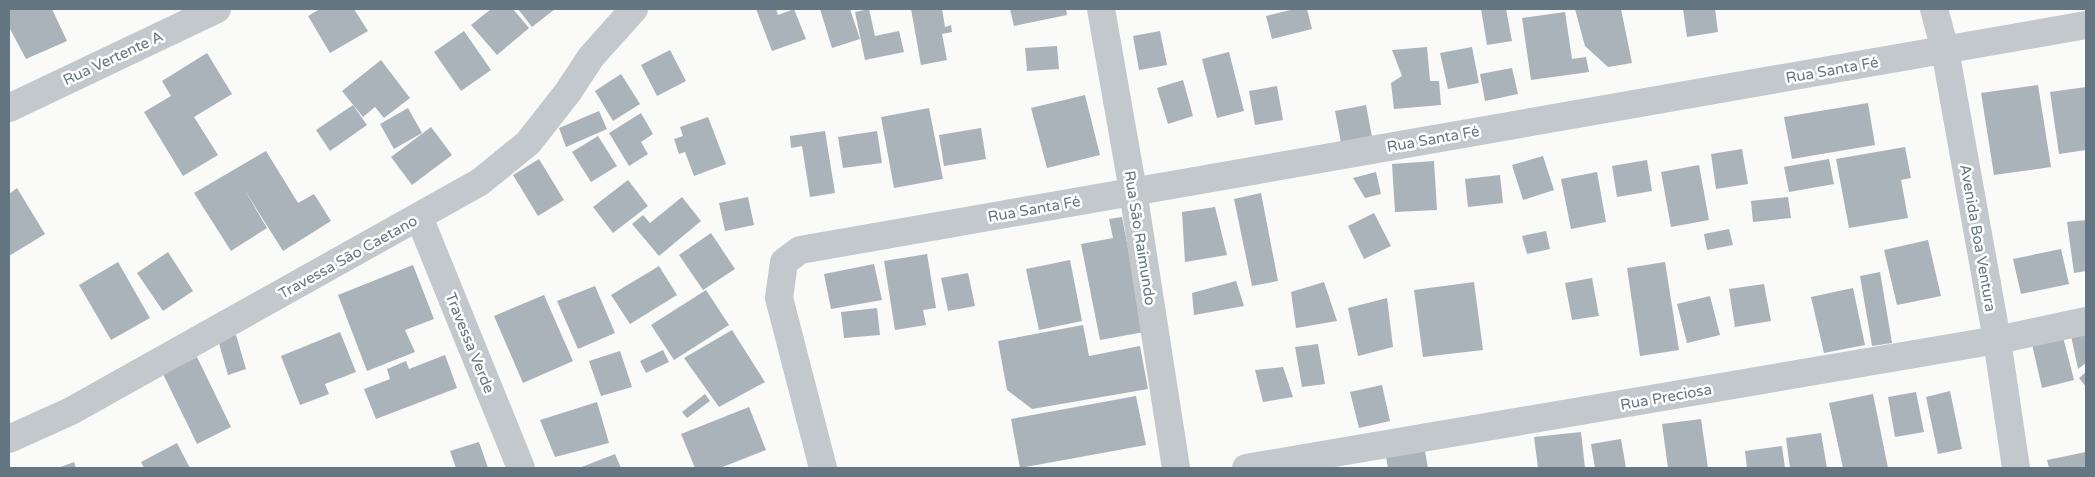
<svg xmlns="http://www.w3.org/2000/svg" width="2095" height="477" font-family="'Varela Round',sans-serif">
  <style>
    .building { fill: #aab3b9 }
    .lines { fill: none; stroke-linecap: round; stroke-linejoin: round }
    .street { stroke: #c3c8cc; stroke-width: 28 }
    .labels { text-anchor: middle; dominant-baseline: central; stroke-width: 5; stroke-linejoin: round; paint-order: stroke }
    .street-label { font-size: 15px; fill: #657683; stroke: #fff }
  </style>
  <rect width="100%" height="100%" fill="#fafaf8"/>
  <path class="building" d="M9 9H52L67 41 26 59 9 27Z
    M320 9H354L368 31 330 53 308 16Z
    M491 9H513L529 28 497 55 471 25Z
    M518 9H555L532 27Z
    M756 9H776L778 15 794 9 806 39 772 51Z
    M820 9H850L860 39 832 48Z
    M869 9 875 36 899 31 904 52 865 60 855 12Z
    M911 9H942L945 27 951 25 952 32 942 34 947 60 921 65Z
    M1010 9H1066L1067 15 1014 26Z
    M1294 9H1307L1312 29 1272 39 1266 16Z
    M1481 9H1506L1512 41 1487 45Z
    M1575 9H1621L1632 63 1608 67 1585 46Z
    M1683 9H1715L1718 32 1687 37Z
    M1565 12 1572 59 1586 57 1589 72 1531 80 1522 18Z
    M464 31 491 70 461 91 434 52Z
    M1160 31 1167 65 1139 70 1133 36Z
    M1057 46 1059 69 1027 71 1025 48Z
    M1427 47 1430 81H1439L1441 105 1394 109 1391 83 1402 76 1392 50Z
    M1472 47 1479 83 1448 89 1440 53Z
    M670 50 686 81 657 96 641 65Z
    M1229 52 1244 111 1217 118 1202 59Z
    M207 53 232 94 194 117 218 155 183 176 144 112 171 96 162 81Z
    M381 60 410 98 384 118 375 107 363 117 342 91Z
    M1512 68 1518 94 1485 101 1480 74Z
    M621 74 640 104 613 121 595 91Z
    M1183 80 1193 116 1168 124 1157 88Z
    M2038 85 2051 167 1994 175 1981 93Z
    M1277 86 1283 120 1255 125 1249 91Z
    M2086 87V150L2059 154 2050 92Z
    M1085 95 1100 155 1047 168 1031 108Z
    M1868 103 1875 145 1792 159 1784 117Z
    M353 105 367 125 330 151 316 130Z
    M1366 105 1373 142 1342 148 1335 111Z
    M408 108 422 133 394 149 380 124Z
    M929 108 943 179 894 188 881 117Z
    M599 111 607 129 566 147 559 128Z
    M641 113 653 134 641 142 648 154 629 166 609 133Z
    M708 117 726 164 694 176 685 152 679 154 674 139 683 136 680 127Z
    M431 127 452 155 412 185 391 157Z
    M981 128 986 159 944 166 939 135Z
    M825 131 835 193 810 197 802 146 791 148 790 136Z
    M877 131 882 163 843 168 838 137Z
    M598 136 617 166 591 182 572 152Z
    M1905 147 1911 178 1901 180 1908 218 1849 228 1836 159Z
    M1742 149 1748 184 1716 189 1711 154Z
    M266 151 298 203 314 194 331 221 283 251 244 189 267 228 231 251 194 193Z
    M1543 156 1554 190 1523 200 1512 165Z
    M539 159 564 200 538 216 513 175Z
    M1829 159 1834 184 1789 192 1784 167Z
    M1647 160 1652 191 1617 197 1612 166Z
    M1434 161 1437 210 1395 212 1392 164Z
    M1699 165 1709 220 1671 227 1661 172Z
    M1376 172 1381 194 1365 198 1353 178Z
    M1597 172 1606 222 1571 229 1561 179Z
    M1500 175 1503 203 1468 207 1465 179Z
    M628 180 648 206 613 233 593 207Z
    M17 188 45 234 9 256V194Z
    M1261 193 1278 281 1252 286 1234 199Z
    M682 197 701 221 659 256 632 224 643 215 650 223Z
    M748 197 754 225 725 231 719 203Z
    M1788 197 1791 218 1753 222 1751 201Z
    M1215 207 1227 255 1185 262 1182 212Z
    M1374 213 1391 246 1364 259 1348 226Z
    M1122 217 1144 332 1100 340 1081 244 1113 238 1109 219Z
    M2086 220V271L2074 273 2067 222Z
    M1729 229 1733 245 1707 250 1704 234Z
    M1546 231 1550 249 1527 254 1522 236Z
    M711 233 735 269 703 290 679 255Z
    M1928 240 1941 296 1897 305 1884 250Z
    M2061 249 2069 284 2021 294 2013 259Z
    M168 252 193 291 163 311 137 273Z
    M927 254 936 308 923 310 926 325 895 330 884 261Z
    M1070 260 1082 321 1039 330 1026 269Z
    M118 262 150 318 111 340 79 285Z
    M1665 262 1679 350 1640 356 1627 268Z
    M874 264 882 300 831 309 824 274Z
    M413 265 434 319 405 330 415 352 367 371 338 295Z
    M659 266 677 295 630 324 611 295Z
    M1880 272 1892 343 1872 346 1860 276Z
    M968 273 975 306 948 311 941 278Z
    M1592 278 1599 316 1572 320 1565 283Z
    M1236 281 1244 306 1194 315 1192 293Z
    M1324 282 1337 321 1296 328 1291 292Z
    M1474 282 1483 350 1423 357 1414 290Z
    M1764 284 1771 321 1735 327 1729 289Z
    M595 286 615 333 578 349 557 301Z
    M1853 288 1865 345 1824 353 1811 297Z
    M706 290 729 325 674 360 651 325Z
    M544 295 573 361 523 383 494 316Z
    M1710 296 1720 335 1687 343 1677 304Z
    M1387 298 1393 347 1358 356 1348 308Z
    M877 308 880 335 844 338 841 312Z
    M1083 325 1089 356 1140 346 1148 389 1032 409 1007 390 998 341Z
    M2086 327V363L2078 369 2070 331Z
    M732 330 765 382 719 407 684 358Z
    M340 332 356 372 325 384 329 394 300 405 281 356Z
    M2062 333 2074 380 2042 388 2031 340Z
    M236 335 246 369 228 375 218 340Z
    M1318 344 1325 384 1302 387 1295 347Z
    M663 350 669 362 646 373 640 361Z
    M620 351 632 387 601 396 589 361Z
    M445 355 457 388 376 419 364 389 390 379 387 369 406 361 409 369Z
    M197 357 231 427 197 444 163 374Z
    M1283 367 1293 397 1263 402 1255 370Z
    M2086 372V387L2079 378Z
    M1382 385 1390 421 1359 428 1350 392Z
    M1950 391 1962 449 1938 454 1926 397Z
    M1916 392 1924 432 1895 437 1888 397Z
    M705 394 710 401 687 418 682 412Z
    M1873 394 1888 468H1843L1829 403Z
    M1136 396 1146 445 1020 468 1011 419Z
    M597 402 609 443 555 457 540 420Z
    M749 407 766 450 720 468H695L681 434Z
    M1701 419 1708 468H1668L1662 424Z
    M1581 432 1585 468H1538L1534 437Z
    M1821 433 1827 468H1790L1786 438Z
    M1621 439 1626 468H1595L1591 444Z
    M479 442 488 468H456L450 451Z
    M177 443 190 468H144L141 462Z
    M1782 446 1785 468H1747L1745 451Z
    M1425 451 1428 468H1388L1386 457Z
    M2086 452V468H2049L2047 460Z
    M615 454 621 468H579Z
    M74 462 76 468H58Z"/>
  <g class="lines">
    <path class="street" d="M1101 9 1133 191 1176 468
      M1934 9 1945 50 1997 340 2016 468
      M9 108 217 9
      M419 217 521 468
      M9 439 71 411 480 182 528 143 568 92 591 57 634 9
      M823 468 779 298 784 262 800 250 2086 25
      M1246 468 1997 340 2086 321"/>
  </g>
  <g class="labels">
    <g class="street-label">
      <text transform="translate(113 58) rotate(-25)">Rua Vertente A</text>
      <text transform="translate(1832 70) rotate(-10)">Rua Santa Fé</text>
      <text transform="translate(1433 139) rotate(-10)">Rua Santa Fé</text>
      <text transform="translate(1034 209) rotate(-10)">Rua Santa Fé</text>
      <text transform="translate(1140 238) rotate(81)">Rua São Raimundo</text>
      <text transform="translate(1978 238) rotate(80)">Avenida Boa Ventura</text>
      <text transform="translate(348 257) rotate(-29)">Travessa São Caetano</text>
      <text transform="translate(470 343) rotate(68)">Travessa Verde</text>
      <text transform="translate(1666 397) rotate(-10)">Rua Preciosa</text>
    </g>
  </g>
  <rect width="2095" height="477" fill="none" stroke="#657683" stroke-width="20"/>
</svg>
